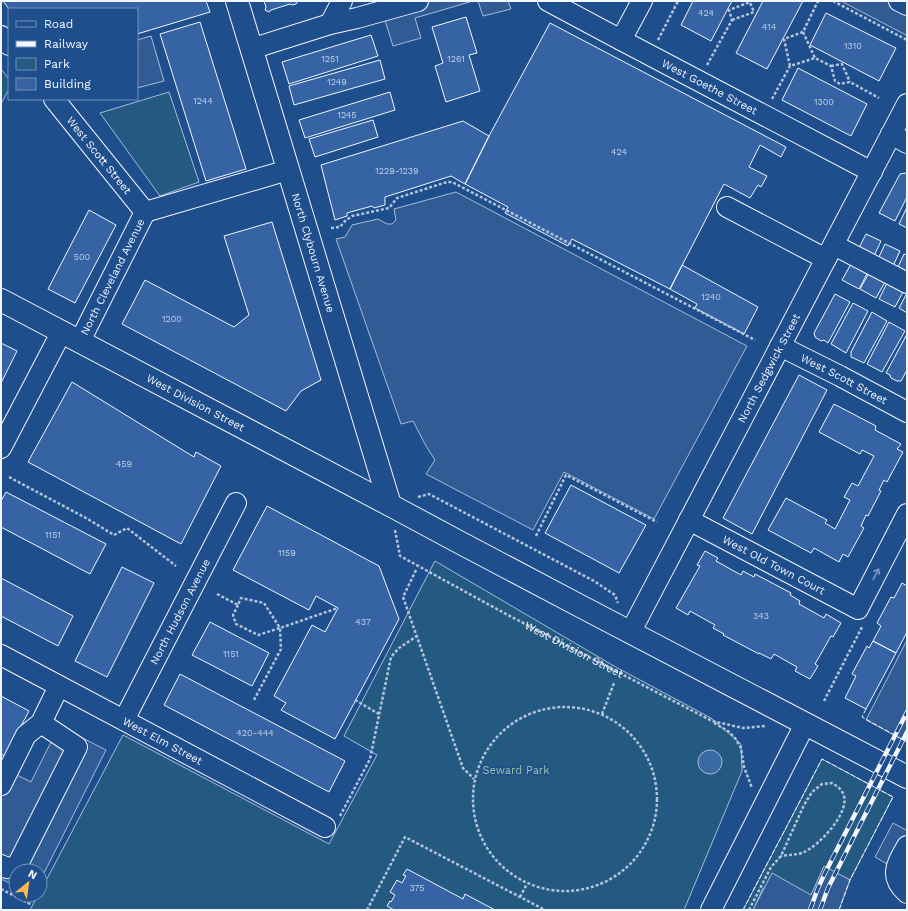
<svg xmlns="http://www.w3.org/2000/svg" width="908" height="911" font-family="'Work Sans',sans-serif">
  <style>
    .green { fill: #245a82; stroke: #a8bbd7 }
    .parking { fill: #305b95; stroke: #a8bbd7 }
    .water { fill: #3b69a3; stroke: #a8bbd7 }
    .building { fill: #3563a3; stroke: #f2f6ff }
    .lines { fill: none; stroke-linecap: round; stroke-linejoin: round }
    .minor-casing { stroke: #f2f6ff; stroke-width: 22 }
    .major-casing { stroke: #f2f6ff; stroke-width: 24 }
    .path { stroke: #b3c4dc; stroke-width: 2.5; stroke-dasharray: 3 2; stroke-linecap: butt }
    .minor { stroke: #1f4e8c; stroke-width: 20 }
    .major { stroke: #1f4e8c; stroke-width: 22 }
    .rail-casing { stroke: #f2f6ff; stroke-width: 4.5 }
    .rail { stroke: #1f4e8c; stroke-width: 3; stroke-dasharray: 9; stroke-linecap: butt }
    .fence { stroke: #f2f6ff; stroke-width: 1; stroke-dasharray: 5 2; stroke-linecap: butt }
    .oneway { stroke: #7e9ac0 }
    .labels { text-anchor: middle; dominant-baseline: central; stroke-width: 3; stroke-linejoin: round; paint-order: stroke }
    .number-label { font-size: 9px; fill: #c3d1e8 }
    .street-label { font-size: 11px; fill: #f2f6ff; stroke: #1f4e8c }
    .park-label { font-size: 11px; fill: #97c8a6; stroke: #1f4e8c }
  </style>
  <rect width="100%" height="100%" fill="#1f4e8c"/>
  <path class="green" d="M1 69 9 79V89L1 104Z
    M169 92 199 182 160 196 100 113Z
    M435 561 614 666 711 718 741 744 742 771 684 910H30L38 895H40V892L123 735 329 844 377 755 344 736Z
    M822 759 893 797 850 880 824 867 811 895 763 888 753 910H743Z"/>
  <path class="parking" d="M379 1H473L415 18 421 38 393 46Z
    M478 1H508L511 9 483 16Z
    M841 1H907V33L906 35Z
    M151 36 164 81 137 88V40Z
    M456 192 747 346 654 519 564 472 533 530 426 474 435 460 426 446 413 421 401 424 336 239 345 237 352 225 378 219 387 224H392L396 220 394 209Z
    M907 640V742L866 720Z
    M59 726 106 750 40 881V871H16V886L1 879V767L31 782Z
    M893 823 906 830 907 829V901L889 865 875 857Z
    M824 866 850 880 843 899 839 910H753L772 873 811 895Z"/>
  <path class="water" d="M698 762a12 12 0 1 1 24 0a12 12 0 1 1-24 0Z"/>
  <path class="building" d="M3 1H206L210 12 137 34V9H9Z
    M264 1H298L296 4 293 5 290 4 271 10 269 12 265 10 266 7Z
    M693 1H732L711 41 681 25Z
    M763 1H803L767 69 736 53Z
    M826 13 896 48 879 81 810 45Z
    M466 17 477 53 469 55 480 91 446 102 435 66 443 63 432 27Z
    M200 22 246 169 206 181 160 34Z
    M550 23 786 147 781 157 760 145 749 167 767 176 761 187 758 185 750 198 724 184 670 289 572 239 568 246 505 213 508 207 465 184 489 136Z
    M371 35 378 56 289 84 282 62Z
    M380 60 385 79 294 105 289 86Z
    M798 68 867 104 851 136 782 100Z
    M390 92 395 110 305 138 299 120Z
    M373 120 378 137 315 157 309 139Z
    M463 121 489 136 465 184 451 176 385 197V205L374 208 372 206 347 213V216L335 220 321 165Z
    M905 173 907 174V197L895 221 879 213 900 174Z
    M907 207V228L899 224Z
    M89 210 116 225 75 303 48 289Z
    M272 222 321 380 301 391 286 411 122 324 145 280 234 327 249 315 224 236Z
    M866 234 881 241 874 256 859 248Z
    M885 244 900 251 893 266 878 259Z
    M904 254 907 255V274L897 269Z
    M851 264 868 272 859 289 842 280Z
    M682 265 758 307 744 334 695 308 697 304 670 289Z
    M869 273 885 282 876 298 860 289Z
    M887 283 903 292 895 307 879 299Z
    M907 293V313L899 308Z
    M835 294 850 302 828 343 824 340 821 341 815 337 814 333Z
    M853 303 868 311 846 353 831 344Z
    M872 312 887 321 864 363 851 357V352Z
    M889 322 905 331 882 372 867 364Z
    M907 334V370L901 381H897L891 378 890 375 886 373Z
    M1 343 17 351 1 383Z
    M799 375 827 390 752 534 723 518Z
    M72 382 194 457 196 452 221 466 181 544 28 462Z
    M834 404 876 426 875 430 901 444 897 449 903 452 887 482 884 480 879 490 881 491 868 516 866 515 861 526 864 528 848 557 843 554 839 562 814 548 811 553 768 530 786 498 827 520 825 523 835 529 850 500 844 497 852 483 858 486 874 456 862 450 860 454 819 432Z
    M571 485 646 525 619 573 545 533Z
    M6 492 106 544 90 574 1 527V501Z
    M267 506 379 566 399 619 335 739 281 710 286 703 274 696 312 625 325 632 338 608 316 596 309 610 233 570Z
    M705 551 718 558 716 561 741 575 743 571 754 577 755 574 791 593 790 595 800 601 799 604 824 618 826 614 841 623 833 637 831 636 815 664 818 666 810 679 795 671 797 667 774 654 771 659 759 653V654L723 635 724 634 713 628 715 625 690 611 688 615 676 608 700 566 697 565Z
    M122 567 154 583 107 677 75 661Z
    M1 578 73 616 58 646 1 616Z
    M902 583 907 586V632L896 653 873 641 881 626 877 623 891 597 894 598Z
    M210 622 269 653 252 686 192 655Z
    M873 641 896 653 866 709 845 698 856 676 852 674 867 646 869 648Z
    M180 674 345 761 329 792 164 705Z
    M1 696 29 711 5 756 1 754Z
    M407 869 463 899 465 894 495 910H394L387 906 390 901 391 902 395 895 390 892 397 880 402 883 406 876 403 875Z"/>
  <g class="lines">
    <g class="minor-casing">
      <g id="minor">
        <path id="s2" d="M548 1 621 40 872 172"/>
        <path d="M899 1 907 5"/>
        <path d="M330 24 342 1"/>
        <path d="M1 36 9 45"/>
        <path d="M621 40 642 1"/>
        <path d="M251 49 330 24 357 18 418 1"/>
        <path id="s3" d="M54 99 145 212"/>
        <path d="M891 134 907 143"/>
        <path d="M727 207 826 259"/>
        <path d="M145 212 288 170"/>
        <path d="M834 245 907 283"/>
        <path id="s4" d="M80 341 145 212"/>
        <path id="s5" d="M780 346 840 376 907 412"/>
        <path d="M1 448 62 331"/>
        <path id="s6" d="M689 520 858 609 907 514"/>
        <path id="s7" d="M630 633 907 104"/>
        <path id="s8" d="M1 655 325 827"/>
        <path id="s9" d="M124 720 236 503"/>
        <path d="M1 785 26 735 41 723 59 686"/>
        <path d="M907 846C897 864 888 876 907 893"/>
        <path d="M1 865 7 868 17 866 77 747 41 723"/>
        <path d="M711 910 805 724"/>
      </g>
    </g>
    <g class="major-casing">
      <g id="major">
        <path id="s10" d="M237 1 390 505"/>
        <path id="s11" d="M1 300 390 505 457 541 582 607 907 777"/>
      </g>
    </g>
    <g class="path">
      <path d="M833 1 907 40"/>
      <path d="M732 20 754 12 750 3"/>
      <path d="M803 32 815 58"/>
      <path d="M658 40 678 1"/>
      <path d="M707 65 732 20 729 10 750 2 751 1"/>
      <path d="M790 66 784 39 803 32 818 1"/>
      <path d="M831 66 842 64 850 82"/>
      <path d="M772 99 790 66 815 58 831 66 835 81 840 84 850 82 879 98"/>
      <path d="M331 228 340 227 345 221 352 216 389 208 397 198 447 182H452L755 340"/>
      <path d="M9 477 86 518 114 535 127 528 176 566"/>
      <path d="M418 497 429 494 594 581 615 595 618 603"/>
      <path id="s1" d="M395 530 400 556 506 614 712 721 743 728 765 726"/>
      <path d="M536 536 566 475 657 522"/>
      <path d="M416 570 403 597 463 768 474 779"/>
      <path d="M217 594 238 605 241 598 264 603 280 628 258 635 236 624 233 615 238 605"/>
      <path d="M254 700 281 649 280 628 338 608"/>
      <path d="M355 700 379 714"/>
      <path d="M824 701 862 627"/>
      <circle cx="565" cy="799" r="92"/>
      <path d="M602 714 614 683"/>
      <path d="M714 723 728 731 735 738 741 748 744 767 752 788"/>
      <path d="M340 816 370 759 391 657 399 648 417 636"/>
      <path d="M1 889 32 905"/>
      <path d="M520 897 527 884"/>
      <path d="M367 910 405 837 545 910"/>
      <path d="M749 910 771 867 781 856 804 805 812 792 822 784 832 783C837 786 842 789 844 796 849 814 818 847 802 853 795 855 788 855 781 856"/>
    </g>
    <use href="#minor" class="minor"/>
    <use href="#major" class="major"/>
    <g class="rail-casing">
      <path id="rail" d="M810 910 818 888 824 875 907 712
        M820 910 828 888 907 732"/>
    </g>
    <use href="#rail" class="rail"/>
    <path class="fence" d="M866 709 862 717 907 742
      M743 910 822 759 893 797 850 880 843 899 839 910"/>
  </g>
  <defs><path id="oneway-shaft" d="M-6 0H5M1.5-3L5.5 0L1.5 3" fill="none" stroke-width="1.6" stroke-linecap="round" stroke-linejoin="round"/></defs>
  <use class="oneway" href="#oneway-shaft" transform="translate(876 574) rotate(-63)"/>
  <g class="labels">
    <g class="number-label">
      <text x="706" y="13">424</text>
      <text x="769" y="27">414</text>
      <text x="853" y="46">1310</text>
      <text x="330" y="59">1251</text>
      <text x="456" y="59">1261</text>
      <text x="337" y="82">1249</text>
      <text x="203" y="101">1244</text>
      <text x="824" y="102">1300</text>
      <text x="347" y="115">1245</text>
      <text x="619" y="152">424</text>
      <text x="397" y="171">1229-1239</text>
      <text x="82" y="257">500</text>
      <text x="711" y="297">1240</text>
      <text x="172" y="319">1200</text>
      <text x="124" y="464">459</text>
      <text x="53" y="535">1151</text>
      <text x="287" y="553">1159</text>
      <text x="761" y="616">343</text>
      <text x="363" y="622">437</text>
      <text x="231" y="654">1151</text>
      <text x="255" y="733">420-444</text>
      <text x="417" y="888">375</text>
    </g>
    <g class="street-label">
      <text stroke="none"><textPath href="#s2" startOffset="183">West Goethe Street</textPath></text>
      <text stroke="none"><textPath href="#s3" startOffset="72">West Scott Street</textPath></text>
      <text stroke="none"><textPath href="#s10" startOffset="263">North Clybourn Avenue</textPath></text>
      <text stroke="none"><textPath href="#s4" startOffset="72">North Cleveland Avenue</textPath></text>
      <text stroke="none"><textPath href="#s7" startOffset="299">North Sedgwick Street</textPath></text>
      <text stroke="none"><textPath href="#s5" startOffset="72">West Scott Street</textPath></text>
      <text stroke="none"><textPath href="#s11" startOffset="220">West Division Street</textPath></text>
      <text stroke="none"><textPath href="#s6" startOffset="96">West Old Town Court</textPath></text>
      <text stroke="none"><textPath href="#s9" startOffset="122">North Hudson Avenue</textPath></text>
      <text stroke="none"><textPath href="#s1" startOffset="224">West Division Street</textPath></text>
      <text stroke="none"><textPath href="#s8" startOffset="183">West Elm Street</textPath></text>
    </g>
    <g class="park-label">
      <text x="516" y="770">Seward Park</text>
    </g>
  </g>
  <rect width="908" height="911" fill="none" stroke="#f2f6ff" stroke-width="4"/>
  <rect x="8" y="8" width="130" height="92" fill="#1f4e8c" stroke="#7391ba"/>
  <rect x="16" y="21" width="20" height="6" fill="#1f4e8c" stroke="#7391ba"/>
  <text x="44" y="28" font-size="12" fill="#f2f6ff">Road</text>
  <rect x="16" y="41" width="20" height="6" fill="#f2f6ff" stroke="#7391ba"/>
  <text x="44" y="48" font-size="12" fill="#f2f6ff">Railway</text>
  <rect x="16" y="58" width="20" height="12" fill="#245a82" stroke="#7391ba"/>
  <text x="44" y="68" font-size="12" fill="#f2f6ff">Park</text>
  <rect x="16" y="78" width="20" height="12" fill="#3563a3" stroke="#7391ba"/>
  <text x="44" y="88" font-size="12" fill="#f2f6ff">Building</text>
  <g transform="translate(28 883) rotate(29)"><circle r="19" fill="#1f4e8c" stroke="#7391ba"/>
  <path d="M0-3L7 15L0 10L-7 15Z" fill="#ffb74d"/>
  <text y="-6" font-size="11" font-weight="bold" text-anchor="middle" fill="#f2f6ff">N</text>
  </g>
</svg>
